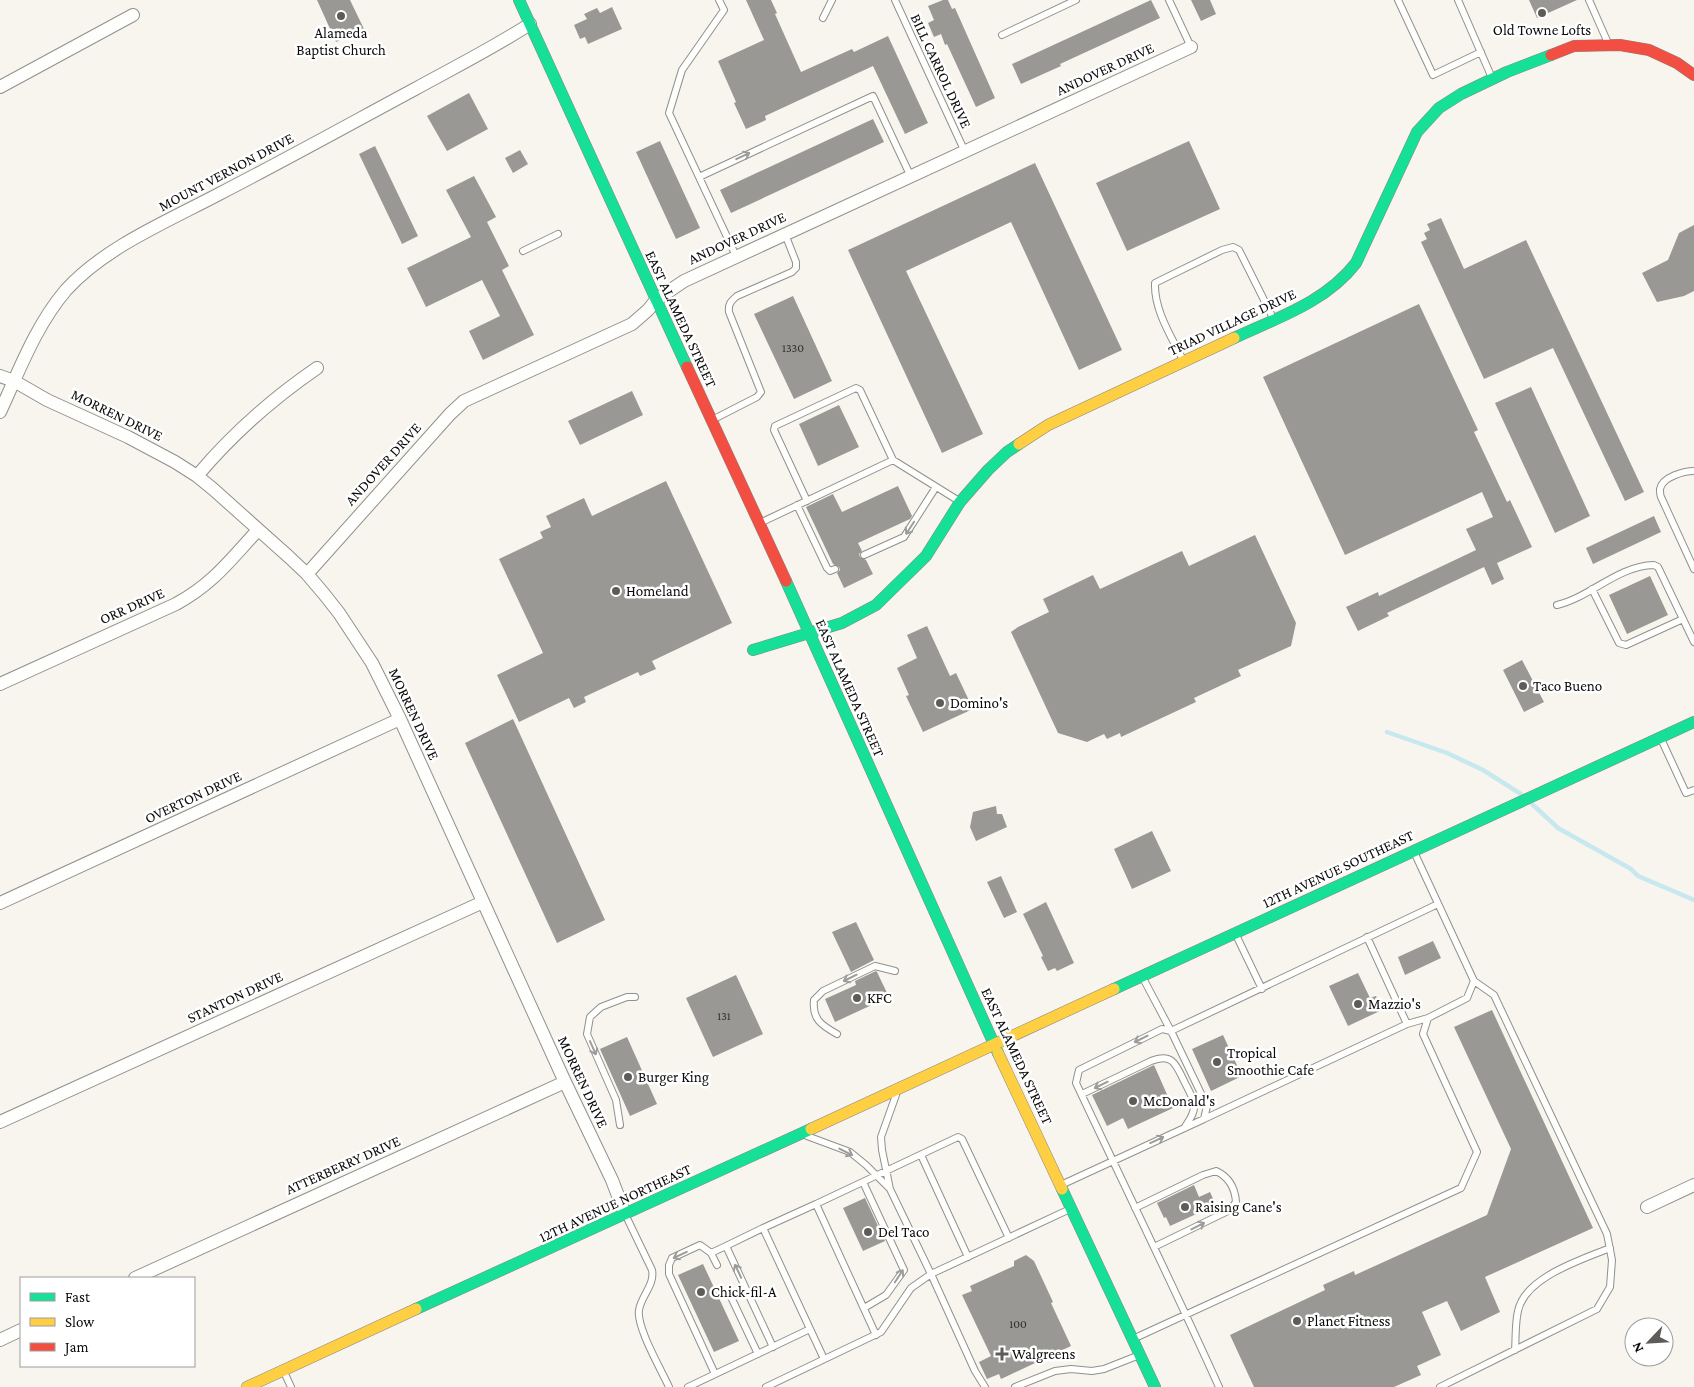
<svg xmlns="http://www.w3.org/2000/svg" width="1694" height="1387" font-family="'Crimson Pro',serif">
  <style>
    .lines { fill: none; stroke-linecap: round; stroke-linejoin: round }
    .stream { stroke: #c7e8ef; stroke-width: 4.5 }
    .building { fill: #9a9894 }
    .lane-casing { stroke: #91908d; stroke-width: 8 }
    .street-casing { stroke: #91908d; stroke-width: 14 }
    .fast-casing { stroke: #888683; stroke-width: 12 }
    .slow-casing { stroke: #888683; stroke-width: 12 }
    .jam-casing { stroke: #888683; stroke-width: 12 }
    .lane { stroke: #fefefc; stroke-width: 6 }
    .street { stroke: #fefefc; stroke-width: 12 }
    .fast { stroke: #16e098; stroke-width: 11 }
    .slow { stroke: #ffcf43; stroke-width: 11 }
    .jam { stroke: #f24e42; stroke-width: 11 }
    .oneway { stroke: #9c9c9b }
    .poi-dot { fill: #5d5c5a; stroke: #fff; stroke-width: 2 }
    .labels { text-anchor: middle; dominant-baseline: central; stroke-width: 5; stroke-linejoin: round; paint-order: stroke }
    .number-label { font-size: 12px; fill: #2e2e2c }
    .poi-label { font-size: 15px; fill: #0a0a0a; stroke: #fff; text-anchor: start }
    .street-label { font-size: 15px; fill: #0a0a0a; stroke: #fff }
  </style>
  <rect width="100%" height="100%" fill="#f8f5ee"/>
  <g class="lines">
    <path class="stream" d="M1387 732 1447 753 1483 770 1521 794
      M1532 804 1558 828 1631 869 1638 876 1694 900"/>
  </g>
  <path class="building" d="M317 0H350L364 29 336 42Z
    M746 0H771L777 13 775 14 801 72 852 49 854 52 888 36 928 123 905 134 873 66 765 116 766 120 746 129 734 103 736 102 718 61 764 40Z
    M943 0H948L952 9 955 8 995 98 976 107 947 44 945 45 941 34 934 37 928 23 934 20 928 6Z
    M1151 0 1160 18 1060 64 1061 66 1021 84 1012 64Z
    M1191 0H1210L1216 14 1201 21Z
    M1529 0H1577L1537 18Z
    M612 7 622 29 588 44 585 37 580 39 574 25 587 19 584 14 597 8 600 13Z
    M469 93 488 129 447 151 427 116Z
    M873 119 884 142 731 213 720 190Z
    M660 141 700 228 676 239 636 152Z
    M1189 141 1220 209 1127 251 1096 183Z
    M375 146 418 236 402 244 359 154Z
    M520 150 528 164 513 173 505 158Z
    M1035 163 1122 350 1079 370 1011 222 906 271 983 434 942 453 848 250Z
    M474 176 496 217 487 222 509 266 502 270 534 335 483 360 469 331 500 316 482 280 426 307 407 268 471 237 446 190Z
    M1441 218 1464 269 1526 240 1644 492 1625 501 1553 348 1484 379 1421 242 1427 239 1424 233 1430 230 1427 224Z
    M1694 225V291L1684 296 1657 302 1642 273 1668 260 1679 233Z
    M793 296 832 381 794 399 754 314Z
    M1419 304 1478 430 1474 432 1507 502 1510 500 1532 547 1497 563 1504 579 1492 585 1484 567 1387 613 1389 616 1358 631 1346 607 1378 592 1379 596 1476 550 1466 529 1493 517 1482 492 1345 555 1263 377Z
    M1531 387 1590 516 1555 533 1495 403Z
    M632 391 643 415 580 445 568 421Z
    M839 405 859 447 818 466 799 424Z
    M666 481 732 623 652 661 656 669 640 676 638 672 584 697 586 702 574 708 569 698 519 722 497 675 543 653 499 559 543 538 540 532 551 527 546 516 584 498 592 516Z
    M898 486 912 516 910 519 858 543 862 551 859 554 860 557 866 560 873 574 844 588 837 573 840 570 839 567 833 564 806 507 833 494 842 512Z
    M1654 516 1661 532 1593 564 1586 548Z
    M1255 535 1296 623 1291 646 1238 670 1241 676 1194 698 1196 702 1121 737 1120 733 1107 739 1104 734 1087 742 1058 733 1011 632 1018 627 1049 612 1043 599 1093 575 1100 589 1182 551 1189 566Z
    M1650 576 1668 615 1627 634 1609 595Z
    M927 626 950 676 956 673 973 709 923 732 906 696 909 695 897 668 917 658 907 635Z
    M1522 660 1544 702 1524 712 1503 670Z
    M513 719 605 920 557 943 465 743Z
    M996 806 997 814H1002L1007 827 976 841 970 827 973 812Z
    M1152 831 1171 871 1132 889 1114 849Z
    M1001 876 1017 912 1004 918 987 882Z
    M1046 902 1074 963 1057 971 1055 968 1048 971 1041 957 1043 956 1023 914Z
    M856 922 874 960 851 972 832 932Z
    M1433 941 1441 958 1405 975 1398 957Z
    M876 971 877 972 889 997 835 1022 825 999 856 985 855 981Z
    M1358 973 1370 998 1376 996 1382 1010 1348 1026 1329 986Z
    M736 975 763 1034 713 1057 686 998Z
    M1492 1010 1593 1228 1485 1277 1500 1312 1461 1331 1447 1301 1422 1312 1441 1355 1417 1366 1421 1375 1394 1387H1254L1230 1335 1325 1290 1323 1285 1354 1271 1355 1275 1487 1215 1511 1149 1454 1027Z
    M1223 1035 1242 1076 1211 1091 1192 1049Z
    M627 1037 657 1104 630 1116 600 1049Z
    M1154 1065 1173 1108 1128 1129 1123 1118 1107 1126 1092 1095Z
    M1194 1185 1199 1197 1210 1192 1216 1205 1170 1226 1166 1217 1164 1218 1157 1203Z
    M865 1198 885 1241 863 1251 843 1208Z
    M1026 1255 1034 1261 1053 1302 1051 1303 1071 1346 1001 1379 999 1374 987 1379 979 1362 991 1356 962 1295 972 1291 970 1286 1014 1266V1261Z
    M703 1264 739 1341 714 1352 678 1275Z"/>
  <g class="lines">
    <g class="lane-casing">
      <path id="lane" d="M719 0 724 10 682 70 669 113 736 256
        M895 0 965 152
        M1169 0 1191 47
        M1398 0 1433 75 1481 52
        M1458 0 1492 78
        M1589 0 1608 43
        M823 18 832 0
        M1002 35 1076 0
        M699 177 873 96 911 177
        M523 251 558 234
        M1183 360C1171 336 1154 310 1155 283L1222 250 1233 247 1239 250 1273 318
        M712 420 757 397 761 392 729 312C728 304 731 301 737 296L792 272 796 268V262L785 234
        M1694 471C1684 471 1662 477 1660 489 1660 492 1660 495 1661 497L1694 569
        M807 501 774 430 775 426 856 388 860 390 893 460
        M797 505 827 568 830 571 835 569
        M762 522 893 460 959 501
        M864 555 904 537 936 487
        M1592 589 1619 643 1626 645 1683 619
        M1557 605C1591 597 1617 566 1654 565L1658 567 1694 642
        M1662 741 1686 793 1694 790
        M1237 937 1262 989
        M1367 937 1407 1024
        M1144 980 1171 1031 1438 904
        M837 1034C821 1025 812 1019 814 1000L823 991 875 966 895 971
        M1082 1094 1151 1061C1173 1052 1176 1065 1185 1083 1188 1089 1193 1097 1194 1105 1195 1113 1189 1120 1185 1127
        M1204 1119 1407 1024 1428 1018
        M620 1125 616 1100 587 1034 590 1017 601 1007 627 997H635
        M807 1136 850 1152 866 1165 890 1189 882 1150 881 1137 896 1095
        M921 1155 968 1257
        M863 1182 904 1270 886 1295 864 1308
        M1061 1185 1204 1119 1207 1106 1171 1031 1162 1029 1079 1070 1076 1083C1124 1185 1173 1285 1219 1387
        M890 1189 931 1274 1070 1209
        M816 1204 763 1228 824 1359
        M1135 1208 1203 1175 1216 1171C1229 1177 1235 1188 1236 1202L1230 1210 1154 1247
        M626 1216 652 1270C655 1285 641 1296 639 1310 636 1327 662 1371 669 1387
        M763 1228 726 1246 773 1347
        M711 1253 726 1246
        M731 1297 758 1354
        M876 1335 816 1204 958 1137 962 1139 1009 1238
        M1135 1338 1461 1188 1477 1152 1423 1034 1428 1018 1467 998 1474 981 1415 854
        M1515 1350C1516 1337 1515 1324 1518 1311 1525 1277 1581 1260 1610 1248
        M285 1374 291 1387
        M715 1374 669 1274V1265L672 1258 700 1245 711 1253 717 1265
        M688 1387 810 1329
        M766 1387 881 1332 911 1288 931 1274 975 1371 985 1387
        M1015 1387 1055 1371 1071 1369 1092 1371 1104 1369 1137 1356
        M1440 1387 1597 1309 1610 1287 1612 1260 1607 1234 1494 995 1474 981"/>
    </g>
    <g class="street-casing">
      <path id="street" d="M0 87 133 15
        M0 376 14 381 47 400 128 437 175 462 197 476 213 489 289 557 307 574 324 594 339 613 372 663 400 719 565 1082 612 1180 625 1214
        M0 412C19 371 36 325 66 290 105 247 168 221 219 194 285 160 350 124 415 89 453 68 493 48 530 24
        M197 476C232 434 272 399 317 368
        M307 574 450 414 464 401 632 324 648 310 656 300 684 281 1191 47
        M0 684 176 604C213 584 230 560 258 530
        M0 903 400 719
        M0 1122 483 902
        M1647 1207 1694 1185
        M135 1278 565 1082
        M0 1340 21 1330"/>
    </g>
    <g class="fast-casing">
      <path id="fast" d="M519 0 687 367
        M1234 338C1277 318 1326 302 1356 263L1417 132 1439 108 1461 94 1507 72 1551 55
        M786 581 998 1053
        M753 650 842 623 876 605 926 556 960 502 988 470 1007 452 1019 444
        M1114 989 1694 722
        M1062 1189 1155 1387
        M416 1309 811 1129"/>
    </g>
    <g class="slow-casing">
      <path id="slow" d="M1019 444 1048 425 1234 338
        M998 1053 1062 1189
        M811 1129 1114 989
        M247 1387 416 1309"/>
    </g>
    <g class="jam-casing">
      <path id="jam" d="M1551 55 1574 46 1620 45 1649 50 1677 63 1694 75
        M687 367 786 581"/>
    </g>
    <use href="#lane" class="lane"/>
    <use href="#street" class="street"/>
    <use href="#fast" class="fast"/>
    <use href="#slow" class="slow"/>
    <use href="#jam" class="jam"/>
  </g>
  <defs><path id="oneway-shaft" d="M-6 0H5M1.5-3L5.5 0L1.5 3" fill="none" stroke-width="1.6" stroke-linecap="round" stroke-linejoin="round" transform="scale(1.25)"/></defs>
  <g class="oneway">
    <use href="#oneway-shaft" transform="translate(743 156) rotate(-25)"/>
    <use href="#oneway-shaft" transform="translate(910 528) rotate(123)"/>
    <use href="#oneway-shaft" transform="translate(850 978) rotate(154)"/>
    <use href="#oneway-shaft" transform="translate(1141 1039) rotate(154)"/>
    <use href="#oneway-shaft" transform="translate(593 1048) rotate(66)"/>
    <use href="#oneway-shaft" transform="translate(1101 1085) rotate(154)"/>
    <use href="#oneway-shaft" transform="translate(1157 1140) rotate(-25)"/>
    <use href="#oneway-shaft" transform="translate(846 1152) rotate(27)"/>
    <use href="#oneway-shaft" transform="translate(1198 1226) rotate(-27)"/>
    <use href="#oneway-shaft" transform="translate(680 1255) rotate(155)"/>
    <use href="#oneway-shaft" transform="translate(738 1271) rotate(-115)"/>
    <use href="#oneway-shaft" transform="translate(899 1276) rotate(-57)"/>
  </g>
  <g class="poi-dot">
    <circle cx="1542" cy="13" r="5"/>
    <circle cx="341" cy="16" r="5"/>
    <circle cx="616" cy="591" r="5"/>
    <circle cx="1523" cy="686" r="5"/>
    <circle cx="940" cy="703" r="5"/>
    <circle cx="857" cy="998" r="5"/>
    <circle cx="1358" cy="1004" r="5"/>
    <circle cx="1217" cy="1062" r="5"/>
    <circle cx="628" cy="1077" r="5"/>
    <circle cx="1133" cy="1101" r="5"/>
    <circle cx="1185" cy="1207" r="5"/>
    <circle cx="868" cy="1232" r="5"/>
    <circle cx="701" cy="1292" r="5"/>
    <circle cx="1297" cy="1321" r="5"/>
    <path d="M999.5 1346.5h5v5h5v5h-5v5h-5v-5h-5v-5h5z"/>
  </g>
  <g class="labels">
    <g class="number-label">
      <text x="793" y="348">1330</text>
      <text x="724" y="1016">131</text>
      <text x="1018" y="1324">100</text>
    </g>
    <g class="poi-label">
      <text x="1542" y="30" text-anchor="middle">Old Towne Lofts</text>
      <text x="341" y="33" text-anchor="middle">Alameda<tspan x="341" dy="17">Baptist Church</tspan></text>
      <text x="626" y="591">Homeland</text>
      <text x="1533" y="686">Taco Bueno</text>
      <text x="950" y="703">Domino's</text>
      <text x="867" y="998">KFC</text>
      <text x="1368" y="1004">Mazzio's</text>
      <text x="1227" y="1053">Tropical<tspan x="1227" dy="17">Smoothie Cafe</tspan></text>
      <text x="638" y="1077">Burger King</text>
      <text x="1143" y="1101">McDonald's</text>
      <text x="1195" y="1207">Raising Cane's</text>
      <text x="878" y="1232">Del Taco</text>
      <text x="711" y="1292">Chick-fil-A</text>
      <text x="1307" y="1321">Planet Fitness</text>
      <text x="1012" y="1354">Walgreens</text>
    </g>
    <g class="street-label">
      <text transform="translate(1105 69) rotate(-25)">ANDOVER DRIVE</text>
      <text transform="translate(941 71) rotate(65)">BILL CARROL DRIVE</text>
      <text transform="translate(226 172) rotate(-28)">MOUNT VERNON DRIVE</text>
      <text transform="translate(737 238) rotate(-25)">ANDOVER DRIVE</text>
      <text transform="translate(681 319) rotate(65)">EAST ALAMEDA STREET</text>
      <text transform="translate(1232 322) rotate(-25)">TRIAD VILLAGE DRIVE</text>
      <text transform="translate(117 415) rotate(26)">MORREN DRIVE</text>
      <text transform="translate(383 464) rotate(-48)">ANDOVER DRIVE</text>
      <text transform="translate(132 606) rotate(-24)">ORR DRIVE</text>
      <text transform="translate(850 688) rotate(66)">EAST ALAMEDA STREET</text>
      <text transform="translate(414 714) rotate(65)">MORREN DRIVE</text>
      <text transform="translate(193 797) rotate(-25)">OVERTON DRIVE</text>
      <text transform="translate(1338 869) rotate(-25)">12TH AVENUE SOUTHEAST</text>
      <text transform="translate(235 997) rotate(-25)">STANTON DRIVE</text>
      <text transform="translate(1017 1056) rotate(65)">EAST ALAMEDA STREET</text>
      <text transform="translate(583 1082) rotate(65)">MORREN DRIVE</text>
      <text transform="translate(343 1165) rotate(-24)">ATTERBERRY DRIVE</text>
      <text transform="translate(615 1203) rotate(-25)">12TH AVENUE NORTHEAST</text>
    </g>
  </g>
  <rect x="20" y="1277" width="175" height="90" fill="#ffffff" stroke="#9d9d9d"/>
  <rect x="30" y="1293" width="25" height="8" fill="#16e098" stroke="#9d9d9d"/>
  <text x="65" y="1302" font-size="15" fill="#0a0a0a">Fast</text>
  <rect x="30" y="1318" width="25" height="8" fill="#ffcf43" stroke="#9d9d9d"/>
  <text x="65" y="1327" font-size="15" fill="#0a0a0a">Slow</text>
  <rect x="30" y="1343" width="25" height="8" fill="#f24e42" stroke="#9d9d9d"/>
  <text x="65" y="1352" font-size="15" fill="#0a0a0a">Jam</text>
  <g transform="translate(1649 1342) rotate(245)"><circle r="24" fill="#ffffff" stroke="#9d9d9d"/>
  <path d="M0-4L9 19L0 12L-9 19Z" fill="#5d5c5a"/>
  <text y="-8" font-size="14" font-weight="bold" text-anchor="middle" fill="#0a0a0a">N</text>
  </g>
</svg>
